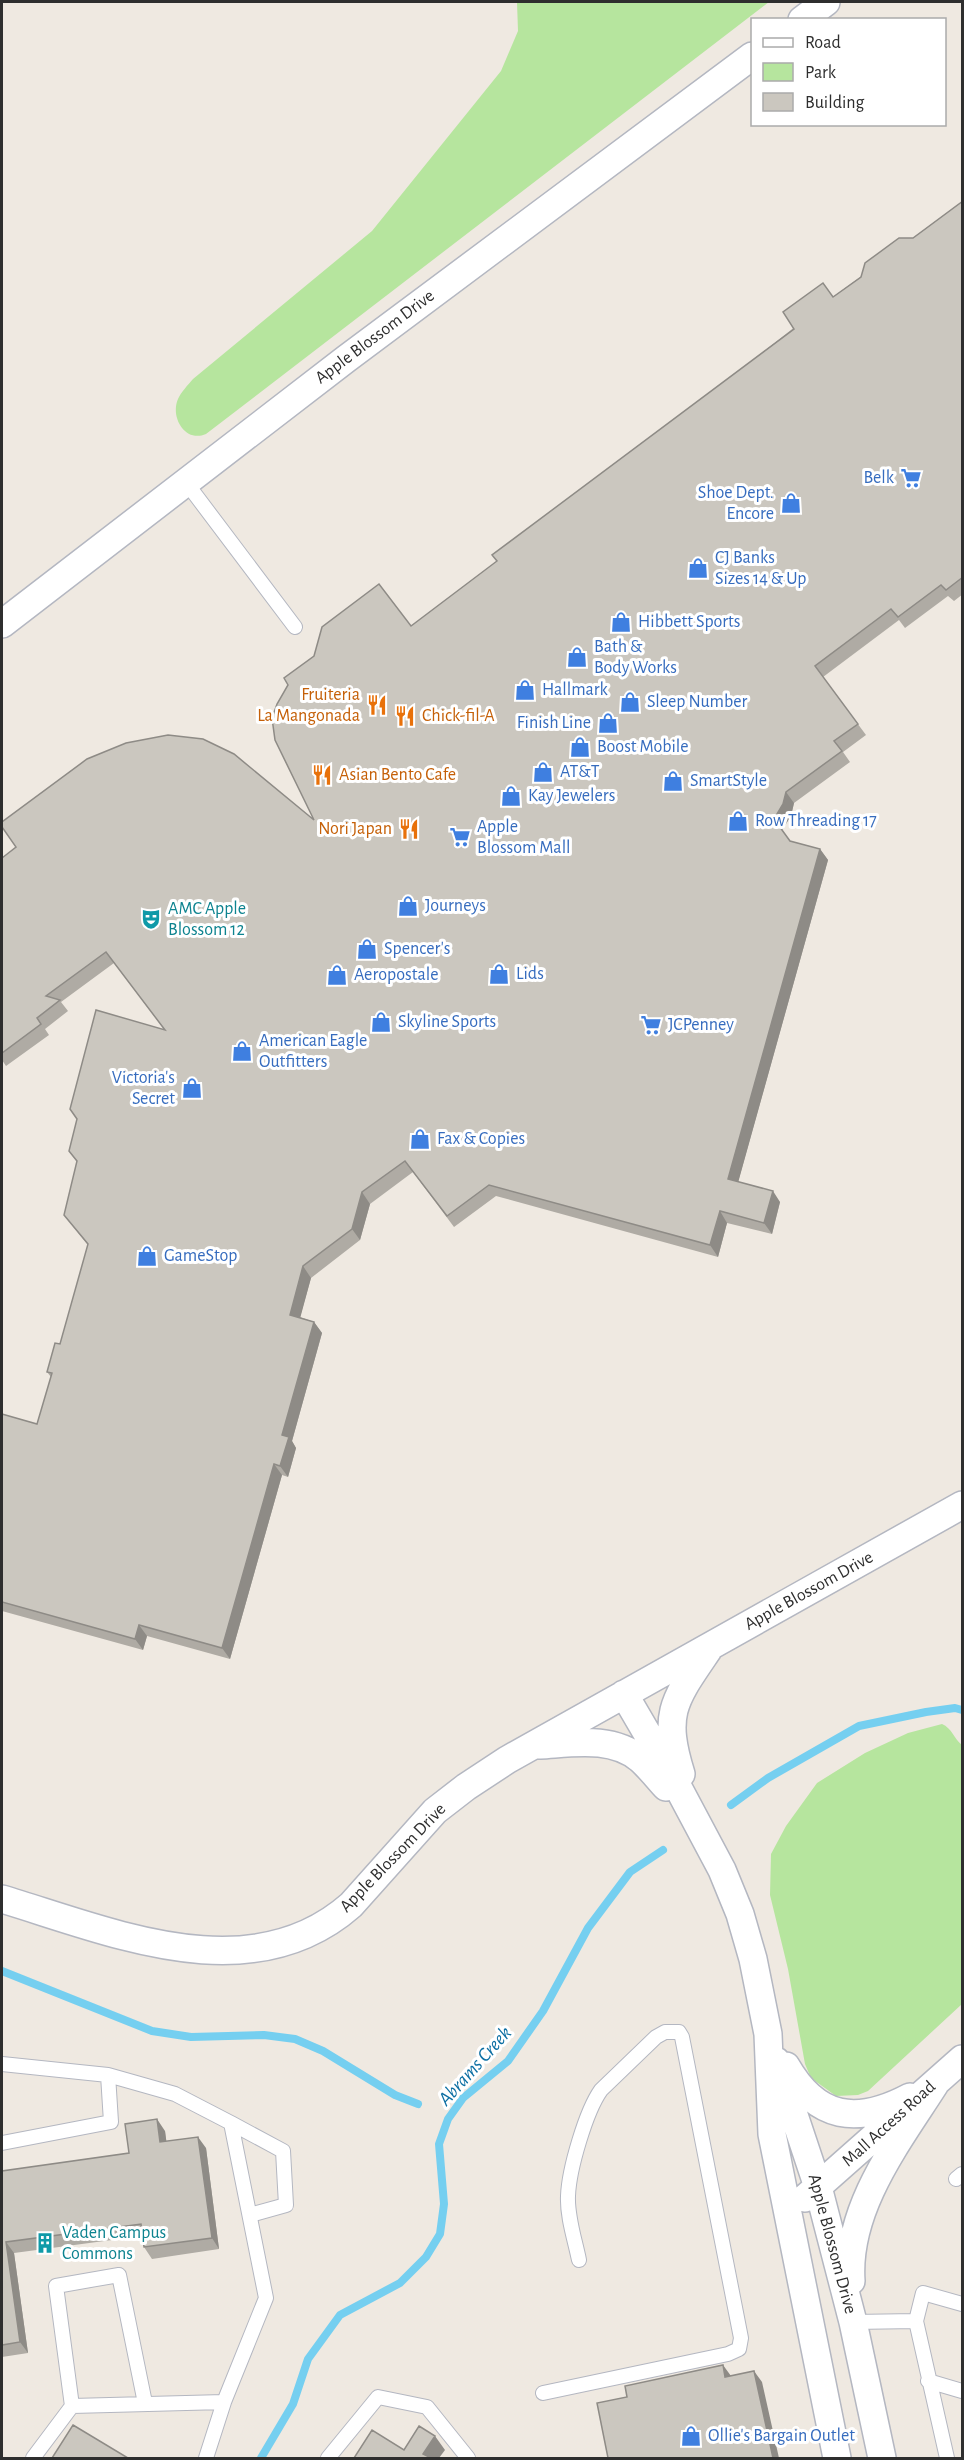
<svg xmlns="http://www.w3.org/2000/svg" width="964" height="2460" font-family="'Alegreya Sans',sans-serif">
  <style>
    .green { fill: #b6e59e }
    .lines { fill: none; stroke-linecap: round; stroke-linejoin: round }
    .stream { stroke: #75cff0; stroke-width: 8 }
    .service-casing { stroke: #b4b7c1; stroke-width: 16 }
    .minor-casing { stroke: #b4b7c1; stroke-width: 30 }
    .service { stroke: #fff; stroke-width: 14 }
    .minor { stroke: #fff; stroke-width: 27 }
    .wall { fill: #afaba4 }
    .shaded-wall { fill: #8e8b86 }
    .building { fill: #cbc7bf; stroke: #8e8b86; stroke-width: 1.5 }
    .labels { text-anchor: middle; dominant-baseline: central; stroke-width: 6; stroke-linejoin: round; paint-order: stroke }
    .street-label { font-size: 18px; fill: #2e2e2e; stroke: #fff }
    .shop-label { font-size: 18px; fill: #366cbe; stroke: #fff; text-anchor: start }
    .food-label { font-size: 18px; fill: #c56008; stroke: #fff; text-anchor: end }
    .culture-label { font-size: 18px; fill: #0d838f; stroke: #fff; text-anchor: start }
    .water-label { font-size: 20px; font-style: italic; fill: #0d6fa3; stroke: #fff }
  </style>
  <rect width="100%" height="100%" fill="#efe9e1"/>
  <path class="green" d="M517 2H769L206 434C185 443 170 417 178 399 181 392 188 385 193 379L372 231 501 71 518 31Z
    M942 1724C952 1728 954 1739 962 1745V2004L868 2091 858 2095 836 2096 811 2078 805 2064 788 1969 770 1895 771 1854 786 1826 817 1783 865 1753 908 1733Z"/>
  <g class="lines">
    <path class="stream" d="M731 1805 768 1778 859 1726 926 1712 955 1708 962 1710
      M2 1971 152 2031 191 2037 264 2035 295 2039 323 2051 395 2095 418 2104
      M261 2458 293 2404 308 2359 340 2315 400 2283 426 2257 440 2234 444 2204 439 2144 448 2119 463 2098 508 2061 543 2011 588 1928 630 1872 663 1850"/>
    <g class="service-casing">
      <path id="service" d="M185 481 295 627
        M2 2064 108 2075 175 2094 231 2123 266 2298 224 2402 72 2406 33 2458
        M231 2123 283 2151 286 2205 250 2215
        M2 2143 111 2122 108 2075
        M956 2179 962 2174
        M853 2322 916 2321
        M928 2381 962 2391
        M543 2393 728 2354 739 2349 741 2338 682 2037 679 2032H665L656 2037 601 2090C586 2111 569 2169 568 2196 567 2217 575 2240 579 2260
        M72 2406 56 2286 119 2275 145 2403
        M206 2458 224 2402
        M328 2458 378 2397 427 2407 468 2458
        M947 2458 916 2321 923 2293 962 2304"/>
    </g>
    <g class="minor-casing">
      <path id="minor" d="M802 20 826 2
        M2 624 346 359 752 56
        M624 1694 672 1776 722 1870 740 1914 753 1959 768 2034 772 2134 837 2458
        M540 1745C574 1743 612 1736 640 1759 649 1767 657 1777 666 1787
        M681 1774C662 1713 674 1700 708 1650
        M2 1899C112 1932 251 1993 351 1905L435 1811 466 1787 507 1760 962 1505
        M776 2061 818 2187 853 2322 882 2458
        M786 2066C817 2120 857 2125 910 2097
        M805 2198 962 2059
        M851 2281C846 2208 898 2142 935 2084"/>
    </g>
    <use href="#service" class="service"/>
    <use href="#minor" class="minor"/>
  </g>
  <path class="wall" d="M963 201V594L954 601 948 596 905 628 899 620 823 677 866 735 843 752 850 762 794 803 791 816 782 830 790 841 820 849 828 860 738 1182 780 1202 772 1234 727 1223 718 1257 496 1196 454 1227 413 1172 370 1204 360 1240 311 1278 300 1317 314 1322 322 1333 292 1441 296 1448 288 1477 282 1475 230 1659 147 1636 143 1650 2 1611V1414L37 1424 51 1377 47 1372 60 1344 88 1245 64 1215 77 1162 69 1151 164 1029 114 963 61 1002 68 1011 45 1029 49 1035 6 1066 2 1060V858L16 847 314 820 411 626 497 561 833 297Z
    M165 2131 166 2141 206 2148 219 2249 152 2259 144 2247 142 2236 14 2253 28 2353 2 2357V2171L129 2153Z"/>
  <path class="shaded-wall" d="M786 792 794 803 791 816 782 830 774 819Z
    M820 849 828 860 736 1190 728 1179Z
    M773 1191 780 1202 772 1234 764 1223Z
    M362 1192 370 1204 360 1240 352 1229Z
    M720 1211 727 1223 718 1257 710 1245Z
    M303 1266 311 1278 298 1326 290 1315Z
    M314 1322 322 1333 292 1441 296 1448 288 1477 280 1466 282 1435Z
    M274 1464 282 1475 230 1659 222 1648Z
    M139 1625 147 1636 143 1650 135 1639Z
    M157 2119 165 2131 168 2153 160 2142Z
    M198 2137 206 2148 219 2249 212 2238Z
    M6 2242 14 2253 28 2353 20 2342Z
    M723 2365 731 2376 725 2377Z
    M754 2371 762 2382 779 2458H773Z
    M435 2436 445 2450 439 2458H426L423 2454Z"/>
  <path class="building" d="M963 201V577L946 590 941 585 898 617 891 609 815 666 858 724 834 741 842 751 786 792 783 804 774 819 790 841 820 849 728 1179 773 1191 764 1223 720 1211 710 1245 489 1185 447 1216 405 1161 362 1192 352 1229 303 1266 290 1315 314 1322 282 1435 289 1437 280 1466 274 1464 222 1648 139 1625 135 1639 2 1602V1414L37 1424 52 1373 47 1372 55 1343 60 1344 88 1244 64 1215 77 1161 69 1151 77 1119 70 1109 96 1010 165 1030 106 952 46 996 60 1000 37 1018 41 1024 2 1053V858L16 847 2 827V822L87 759 126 743 168 735 203 739 234 754 314 820 275 740 272 718 277 704 288 685 284 678 314 656 322 627 379 584 411 626 497 561 492 555 794 329 783 312 823 283 833 297 861 277 865 263 899 238H913Z
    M157 2119 160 2142 198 2137 212 2238 144 2247 141 2224 6 2242 20 2342 2 2345V2171L129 2153 125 2124Z
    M723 2365 725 2377 754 2371 773 2458H608L597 2403 627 2397 625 2386Z
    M73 2425 128 2458H52Z
    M419 2426 435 2436 423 2454 431 2458H354L372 2430 404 2450Z"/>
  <defs>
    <g id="supermarket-bare" transform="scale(1.62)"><path d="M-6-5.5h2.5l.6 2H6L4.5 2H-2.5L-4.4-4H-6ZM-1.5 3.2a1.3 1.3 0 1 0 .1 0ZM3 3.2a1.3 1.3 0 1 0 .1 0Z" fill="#3f7fe0" stroke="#fff" stroke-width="2.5" paint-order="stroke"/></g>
    <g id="shop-bare" transform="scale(1.62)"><path d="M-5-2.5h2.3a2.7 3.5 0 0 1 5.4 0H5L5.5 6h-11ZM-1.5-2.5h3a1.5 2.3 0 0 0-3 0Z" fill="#3f7fe0" stroke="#fff" stroke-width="2.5" paint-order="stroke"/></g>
    <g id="restaurant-bare" transform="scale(1.62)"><path d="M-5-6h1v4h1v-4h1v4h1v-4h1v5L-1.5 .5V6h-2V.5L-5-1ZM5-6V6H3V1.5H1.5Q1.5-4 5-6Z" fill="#e8710a" stroke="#fff" stroke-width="2.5" paint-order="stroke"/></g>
    <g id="theatre-bare" transform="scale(1.62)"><path d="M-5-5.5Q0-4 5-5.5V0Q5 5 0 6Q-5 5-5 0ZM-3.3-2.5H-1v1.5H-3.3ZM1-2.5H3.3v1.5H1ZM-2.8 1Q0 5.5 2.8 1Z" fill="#0f9aa8" stroke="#fff" stroke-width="2.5" paint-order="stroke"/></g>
    <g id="building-bare" transform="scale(1.62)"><path d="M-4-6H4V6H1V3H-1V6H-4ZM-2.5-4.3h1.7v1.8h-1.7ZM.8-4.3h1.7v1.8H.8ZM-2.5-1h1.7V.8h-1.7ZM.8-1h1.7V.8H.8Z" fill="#0f9aa8" stroke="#fff" stroke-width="2.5" paint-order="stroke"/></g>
  </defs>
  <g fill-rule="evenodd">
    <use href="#supermarket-bare" x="911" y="478"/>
    <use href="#shop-bare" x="791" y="503"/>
    <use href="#shop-bare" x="698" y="568"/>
    <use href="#shop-bare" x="621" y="622"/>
    <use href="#shop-bare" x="577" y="657"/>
    <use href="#shop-bare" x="525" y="690"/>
    <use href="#shop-bare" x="630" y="702"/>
    <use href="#restaurant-bare" x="377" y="705"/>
    <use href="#restaurant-bare" x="405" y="716"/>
    <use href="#shop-bare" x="608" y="723"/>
    <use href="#shop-bare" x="580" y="747"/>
    <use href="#shop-bare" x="543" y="772"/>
    <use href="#restaurant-bare" x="322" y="775"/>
    <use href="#shop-bare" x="673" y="781"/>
    <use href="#shop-bare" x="511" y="796"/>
    <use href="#shop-bare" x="738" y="821"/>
    <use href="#restaurant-bare" x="409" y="829"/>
    <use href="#supermarket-bare" x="460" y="837"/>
    <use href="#shop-bare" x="408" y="906"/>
    <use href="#theatre-bare" x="151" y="919"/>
    <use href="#shop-bare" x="367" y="949"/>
    <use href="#shop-bare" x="499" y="974"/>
    <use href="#shop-bare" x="337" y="975"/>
    <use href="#shop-bare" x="381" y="1022"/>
    <use href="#supermarket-bare" x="651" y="1025"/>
    <use href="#shop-bare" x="242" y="1051"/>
    <use href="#shop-bare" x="192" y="1088"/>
    <use href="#shop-bare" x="420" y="1139"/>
    <use href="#shop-bare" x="147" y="1256"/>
    <use href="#building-bare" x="45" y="2243"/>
    <use href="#shop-bare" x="691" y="2436"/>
  </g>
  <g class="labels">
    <g class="street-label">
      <text transform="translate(375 337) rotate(-37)">Apple Blossom Drive</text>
      <text transform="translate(809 1591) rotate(-29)">Apple Blossom Drive</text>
      <text transform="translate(393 1858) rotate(-46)">Apple Blossom Drive</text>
      <text transform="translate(889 2124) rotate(-42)">Mall Access Road</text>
      <text transform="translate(832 2244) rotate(75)">Apple Blossom Drive</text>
    </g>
    <g class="shop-label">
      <text x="894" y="478" text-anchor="end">Belk</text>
      <text x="774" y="493" text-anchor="end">Shoe Dept.<tspan x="774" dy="21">Encore</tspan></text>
      <text x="715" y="558">CJ Banks<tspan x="715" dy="21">Sizes 14 &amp; Up</tspan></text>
      <text x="638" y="622">Hibbett Sports</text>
      <text x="594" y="647">Bath &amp;<tspan x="594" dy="21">Body Works</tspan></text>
      <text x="542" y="690">Hallmark</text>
      <text x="647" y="702">Sleep Number</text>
      <text x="591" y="723" text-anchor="end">Finish Line</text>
      <text x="597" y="747">Boost Mobile</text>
      <text x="560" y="772">AT&amp;T</text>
      <text x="690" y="781">SmartStyle</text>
      <text x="528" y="796">Kay Jewelers</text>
      <text x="755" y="821">Row Threading 17</text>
      <text x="477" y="827">Apple<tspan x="477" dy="21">Blossom Mall</tspan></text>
      <text x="425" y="906">Journeys</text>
      <text x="384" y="949">Spencer's</text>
      <text x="516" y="974">Lids</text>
      <text x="354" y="975">Aeropostale</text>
      <text x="398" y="1022">Skyline Sports</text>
      <text x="668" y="1025">JCPenney</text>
      <text x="259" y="1041">American Eagle<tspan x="259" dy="21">Outfitters</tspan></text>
      <text x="175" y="1078" text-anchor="end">Victoria's<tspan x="175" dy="21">Secret</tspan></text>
      <text x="437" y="1139">Fax &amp; Copies</text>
      <text x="164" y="1256">GameStop</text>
      <text x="708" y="2436">Ollie's Bargain Outlet</text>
    </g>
    <g class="food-label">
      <text x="360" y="695">Fruiteria<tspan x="360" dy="21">La Mangonada</tspan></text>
      <text x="422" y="716" text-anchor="start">Chick-fil-A</text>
      <text x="339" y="775" text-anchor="start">Asian Bento Cafe</text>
      <text x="392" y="829">Nori Japan</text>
    </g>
    <g class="culture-label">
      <text x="168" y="909">AMC Apple<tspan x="168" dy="21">Blossom 12</tspan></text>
      <text x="62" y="2233">Vaden Campus<tspan x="62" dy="21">Commons</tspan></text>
    </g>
    <g class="water-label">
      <text transform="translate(475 2066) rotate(-48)">Abrams Creek</text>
    </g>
  </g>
  <rect width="964" height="2460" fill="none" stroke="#2e2e2e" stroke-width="6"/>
  <rect x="751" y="18" width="195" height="108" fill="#ffffff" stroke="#ababab" stroke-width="1.5"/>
  <rect x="763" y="38" width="30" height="9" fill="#ffffff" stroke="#ababab" stroke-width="1.5"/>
  <text x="805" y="48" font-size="18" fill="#2e2e2e">Road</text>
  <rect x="763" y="63" width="30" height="18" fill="#b6e59e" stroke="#ababab" stroke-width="1.5"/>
  <text x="805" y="78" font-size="18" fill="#2e2e2e">Park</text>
  <rect x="763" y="93" width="30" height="18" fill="#cbc7bf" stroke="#ababab" stroke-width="1.5"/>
  <text x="805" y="108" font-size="18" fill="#2e2e2e">Building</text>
</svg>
